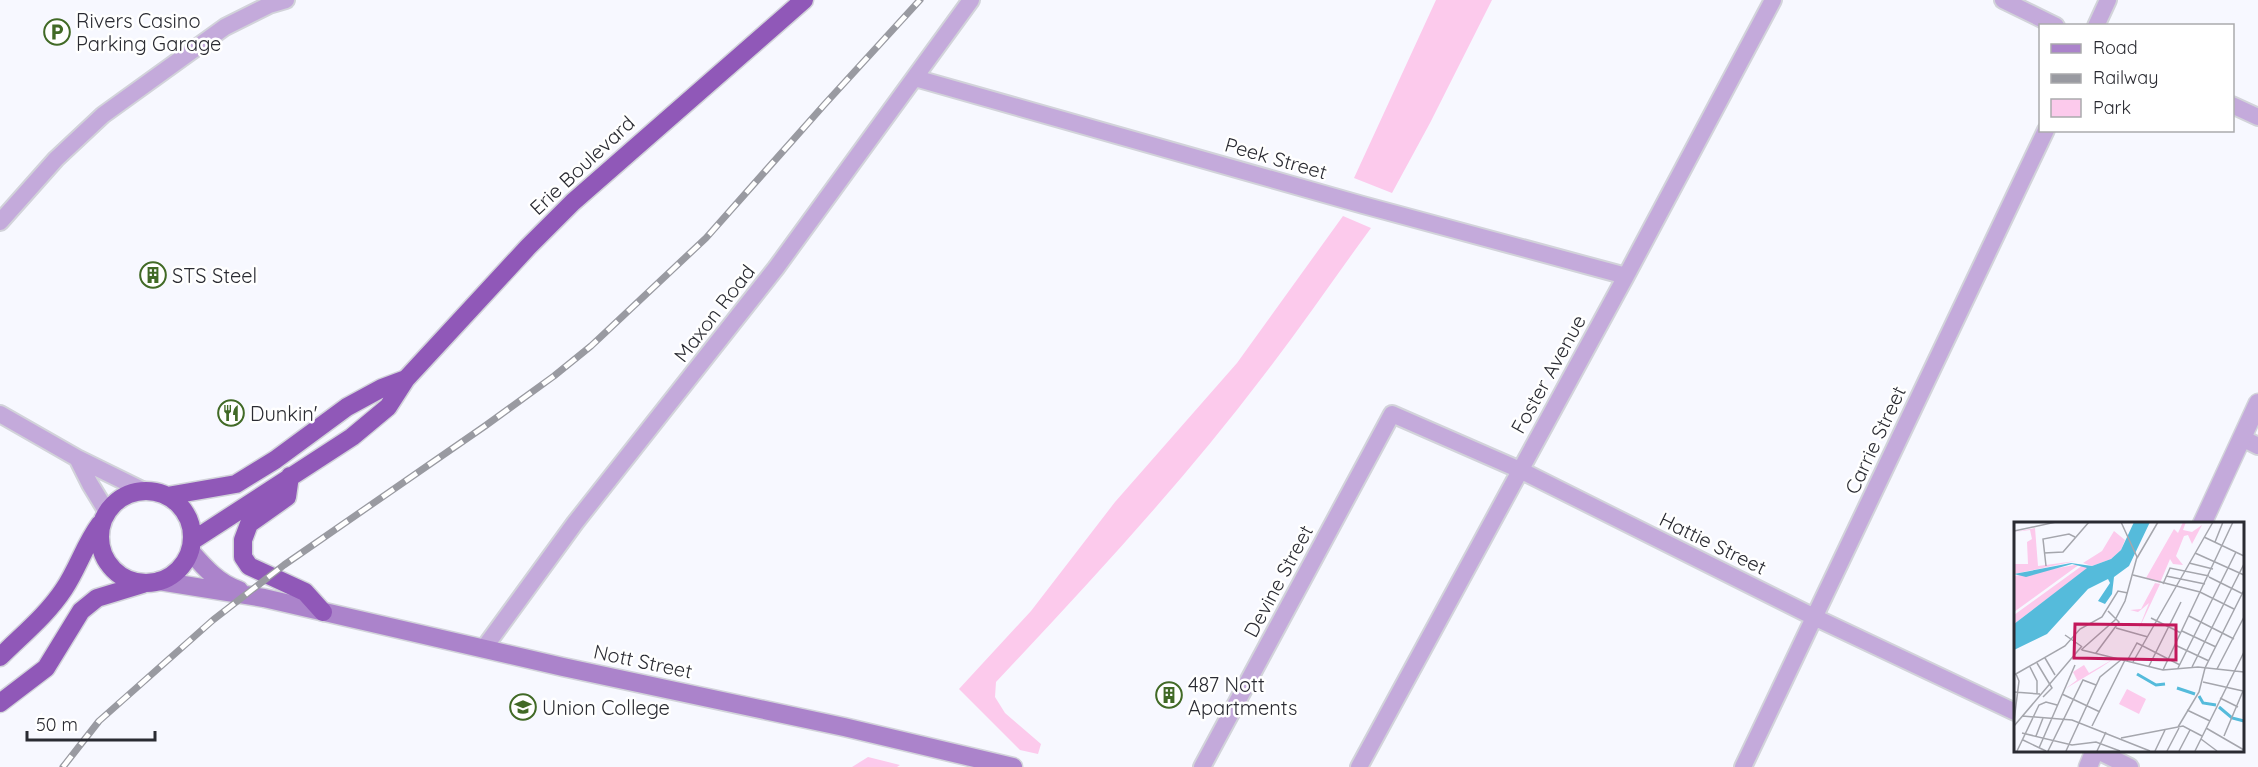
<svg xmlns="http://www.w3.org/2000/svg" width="2258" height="767" font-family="Quicksand,sans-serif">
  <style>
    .green { fill: #fccaec }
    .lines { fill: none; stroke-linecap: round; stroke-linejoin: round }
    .minor-casing { stroke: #d2d3da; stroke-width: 20 }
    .tertiary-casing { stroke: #d2d3da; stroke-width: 21 }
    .secondary-casing { stroke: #d2d3da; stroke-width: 21 }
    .trunk-casing { stroke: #d2d3da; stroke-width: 21 }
    .minor { stroke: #c4aadb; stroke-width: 16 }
    .tertiary { stroke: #c4aadb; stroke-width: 18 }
    .secondary { stroke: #ab83cb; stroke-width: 18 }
    .trunk { stroke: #9058b8; stroke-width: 18 }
    .rail-casing { stroke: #999aa1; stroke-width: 7 }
    .rail { stroke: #fff; stroke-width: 4.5; stroke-dasharray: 14; stroke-linecap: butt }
    .labels { text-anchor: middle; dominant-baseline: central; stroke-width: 5; stroke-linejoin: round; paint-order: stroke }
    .poi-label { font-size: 20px; fill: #2a2b32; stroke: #fff; text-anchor: start }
    .street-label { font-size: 20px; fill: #2a2b32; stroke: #fff }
    .inset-river { fill: none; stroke: #55bbdb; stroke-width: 3 }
    .inset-road { fill: none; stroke: #a5a6ad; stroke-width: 1.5 }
    .view { fill: #c2185b; fill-opacity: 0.15; stroke: #c2185b; stroke-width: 3 }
    .inset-edge { fill: none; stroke: #2a2b32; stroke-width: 3 }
  </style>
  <rect width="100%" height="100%" fill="#f7f8ff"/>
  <path class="green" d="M1436 0H1492L1430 123 1392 193 1354 178Z
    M1343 216 1371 228C1335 277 1301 327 1264 375 1182 483 1089 583 996 682L995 697 1005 713 1041 744 1038 754 1020 750 959 689 1031 611 1115 502 1237 363Z
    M868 757 900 765 897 767H852Z"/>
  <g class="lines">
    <g class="minor-casing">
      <path id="minor" d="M2003 0 2056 26
        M2096 26 2108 0
        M915 78 1363 205 1626 276
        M2232 105 2258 117
        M0 222 56 159 103 115 225 27 269 5 286 0
        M0 414 77 458 144 491
        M2242 438 2258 446
        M77 458 90 484 107 512
        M484 648 575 523 776 268 971 0
        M2096 750 2130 767
        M1202 767 1392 414 1520 470 1814 617 2015 712
        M1359 767 1626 276 1773 0
        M1743 767 2046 130"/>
    </g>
    <g class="tertiary-casing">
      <path id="tertiary" d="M2202 524 2258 403
        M2088 767 2095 750"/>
    </g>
    <g class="secondary-casing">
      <path id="secondary" d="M191 552C204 567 219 584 239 590
        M159 581 264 598 563 667 844 727 1013 767"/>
    </g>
    <g class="trunk-casing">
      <path id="trunk" d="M290 476 287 497 249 524 243 540V557L249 566 305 592 323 612
        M100 537a46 46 0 1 1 92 0a46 46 0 1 1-92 0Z
        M167 496 236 484 275 460 347 407 382 388 406 379
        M192 541 352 437 388 407 406 379 528 247 573 202 804 0
        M0 657C22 635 47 615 64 589 78 568 85 544 100 524
        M0 703 46 668 81 611 97 598 143 584"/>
    </g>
    <use href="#minor" class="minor"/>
    <use href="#tertiary" class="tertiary"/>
    <use href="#secondary" class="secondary"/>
    <use href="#trunk" class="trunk"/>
    <g class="rail-casing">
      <path id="rail" d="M63 767 99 721 213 620 284 565 485 426 554 376 591 346 706 238 824 105 920 0"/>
    </g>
    <use href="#rail" class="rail"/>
  </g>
  <defs>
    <g id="parking-ring" transform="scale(1.35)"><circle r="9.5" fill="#fff" stroke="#416a26" stroke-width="1.5"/><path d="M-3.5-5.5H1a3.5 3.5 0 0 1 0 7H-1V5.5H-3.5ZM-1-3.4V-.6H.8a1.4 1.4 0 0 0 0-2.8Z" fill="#416a26"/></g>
    <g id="building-ring" transform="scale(1.35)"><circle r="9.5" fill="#fff" stroke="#416a26" stroke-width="1.5"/><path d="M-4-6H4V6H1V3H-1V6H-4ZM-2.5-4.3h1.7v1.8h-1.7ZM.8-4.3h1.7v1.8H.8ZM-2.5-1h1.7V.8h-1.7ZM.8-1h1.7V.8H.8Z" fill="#416a26"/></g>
    <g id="restaurant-ring" transform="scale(1.35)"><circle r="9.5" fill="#fff" stroke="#416a26" stroke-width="1.5"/><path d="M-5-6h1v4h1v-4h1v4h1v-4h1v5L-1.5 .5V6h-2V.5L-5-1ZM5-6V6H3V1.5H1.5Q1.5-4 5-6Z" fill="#416a26"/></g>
    <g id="university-ring" transform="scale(1.35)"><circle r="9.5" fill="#fff" stroke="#416a26" stroke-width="1.5"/><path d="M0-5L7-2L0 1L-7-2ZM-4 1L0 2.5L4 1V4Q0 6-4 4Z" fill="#416a26"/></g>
  </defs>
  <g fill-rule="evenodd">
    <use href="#parking-ring" x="57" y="32"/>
    <use href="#building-ring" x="153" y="275"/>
    <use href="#restaurant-ring" x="231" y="413"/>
    <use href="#building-ring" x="1169" y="695"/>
    <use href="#university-ring" x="523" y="707"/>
  </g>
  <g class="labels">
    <g class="poi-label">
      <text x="76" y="20">Rivers Casino<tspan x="76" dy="23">Parking Garage</tspan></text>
      <text x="172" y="275">STS Steel</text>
      <text x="250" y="413">Dunkin'</text>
      <text x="1188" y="684">487 Nott<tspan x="1188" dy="23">Apartments</tspan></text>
      <text x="542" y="707">Union College</text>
    </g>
    <g class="street-label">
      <text transform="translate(1276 158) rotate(16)">Peek Street</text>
      <text transform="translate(582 165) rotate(-43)">Erie Boulevard</text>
      <text transform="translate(714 313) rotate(-52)">Maxon Road</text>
      <text transform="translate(1548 374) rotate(-61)">Foster Avenue</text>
      <text transform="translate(1875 440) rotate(-65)">Carrie Street</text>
      <text transform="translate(1713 543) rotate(26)">Hattie Street</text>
      <text transform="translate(1278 581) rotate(-62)">Devine Street</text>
      <text transform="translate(643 661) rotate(12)">Nott Street</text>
    </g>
  </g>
  <g transform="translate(2014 522)">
    <rect width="230" height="230" fill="#f7f8ff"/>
    <path d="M169 0H172L169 8 178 10 188 3 178 22 174 13 170 14 162 34 169 43 159 42 156 37 146 61 132 56 160 7 164 11ZM21 6 24 44 62 39 0 52V42H14L13 20 18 17 16 8 0 10ZM100 9 111 18 107 28 97 37 78 44 69 41 88 29ZM66 42 0 90V54ZM69 43 74 46 0 102V93ZM141 61 146 62 123 111 135 81 128 87 124 90 116 88 127 87ZM101 136 86 146 51 167 63 158 59 150 62 148 70 143 75 151ZM113 167 132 177 125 192 105 182Z" fill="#fccaec"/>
    <path d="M120 0H136L115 44 100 55 98 72 91 82 84 79 96 61 94 57 74 67 33 112 0 128V102L73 46 58 42 12 55 0 52 57 41 78 44 97 37 107 28Z" fill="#55bbdb"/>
    <path class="inset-river" d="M123 152 142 163 151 162M163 166 181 172M185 174 189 181 202 183M205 185 218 196 230 199"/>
    <path class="inset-road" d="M0 9 42 0M190 15 230 34M201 20 209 0M30 31 49 30 75 0M181 31 230 53M123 36 144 0M175 41 199 47M32 44 29 17 55 12 61 15M119 53 186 70 220 87M152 54 191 62M195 55 229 72M149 62 156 46 195 54M175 94 220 117M137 96 167 111M102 106 134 115M168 109 202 125M51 113 67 124M161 123 195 139M67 128 101 98 111 79 123 35 107 0M68 128 149 148 184 145 230 150M82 131 105 100 94 89M31 136 41 153M113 139 123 121 166 143M119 140 199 0M23 141 38 166 29 175M135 144 167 80M16 145 23 159V171M178 145 230 42M164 146 222 30M203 147 230 95M149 148 219 0M0 153 51 124 66 107 88 95 104 69 114 71M189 160 229 169M0 170 26 172M48 172 86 190M206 176 224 185M173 188 196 199M8 194 58 198 136 229M0 199 5 159 2 152M0 204 68 124M78 204 111 138M164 205 185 170 191 146 230 68M192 206 230 228M8 211 58 223 82 220 106 229M22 214 29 196M210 214 229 169M107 216 169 204 188 214M187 217 203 229M9 218 32 229M25 226 61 143M3 229 25 183 32 180 43 183M34 229 69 158 82 163M52 229 86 155 108 137M83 229 92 210M141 229 151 208M153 229 165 206M165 229 176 208M181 229 230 130"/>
    <path class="view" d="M61 102 162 103V138L60 136Z"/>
    <rect width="230" height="230" class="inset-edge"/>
  </g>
  <rect x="2039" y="24" width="195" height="108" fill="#ffffff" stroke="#aaaaad" stroke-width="1.5"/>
  <rect x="2051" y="44" width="30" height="9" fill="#ab83cb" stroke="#aaaaad" stroke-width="1.5"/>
  <text x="2093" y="54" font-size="18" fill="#2a2b32">Road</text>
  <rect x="2051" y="74" width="30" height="9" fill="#999aa1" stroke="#aaaaad" stroke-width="1.5"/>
  <text x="2093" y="84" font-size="18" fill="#2a2b32">Railway</text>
  <rect x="2051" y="99" width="30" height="18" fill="#fccaec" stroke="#aaaaad" stroke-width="1.5"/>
  <text x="2093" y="114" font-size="18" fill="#2a2b32">Park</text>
  <path d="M27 731v9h128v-9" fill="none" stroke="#2a2b32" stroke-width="3"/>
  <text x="36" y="731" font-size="18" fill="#2a2b32" stroke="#ffffff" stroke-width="4.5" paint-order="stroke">50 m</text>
</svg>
